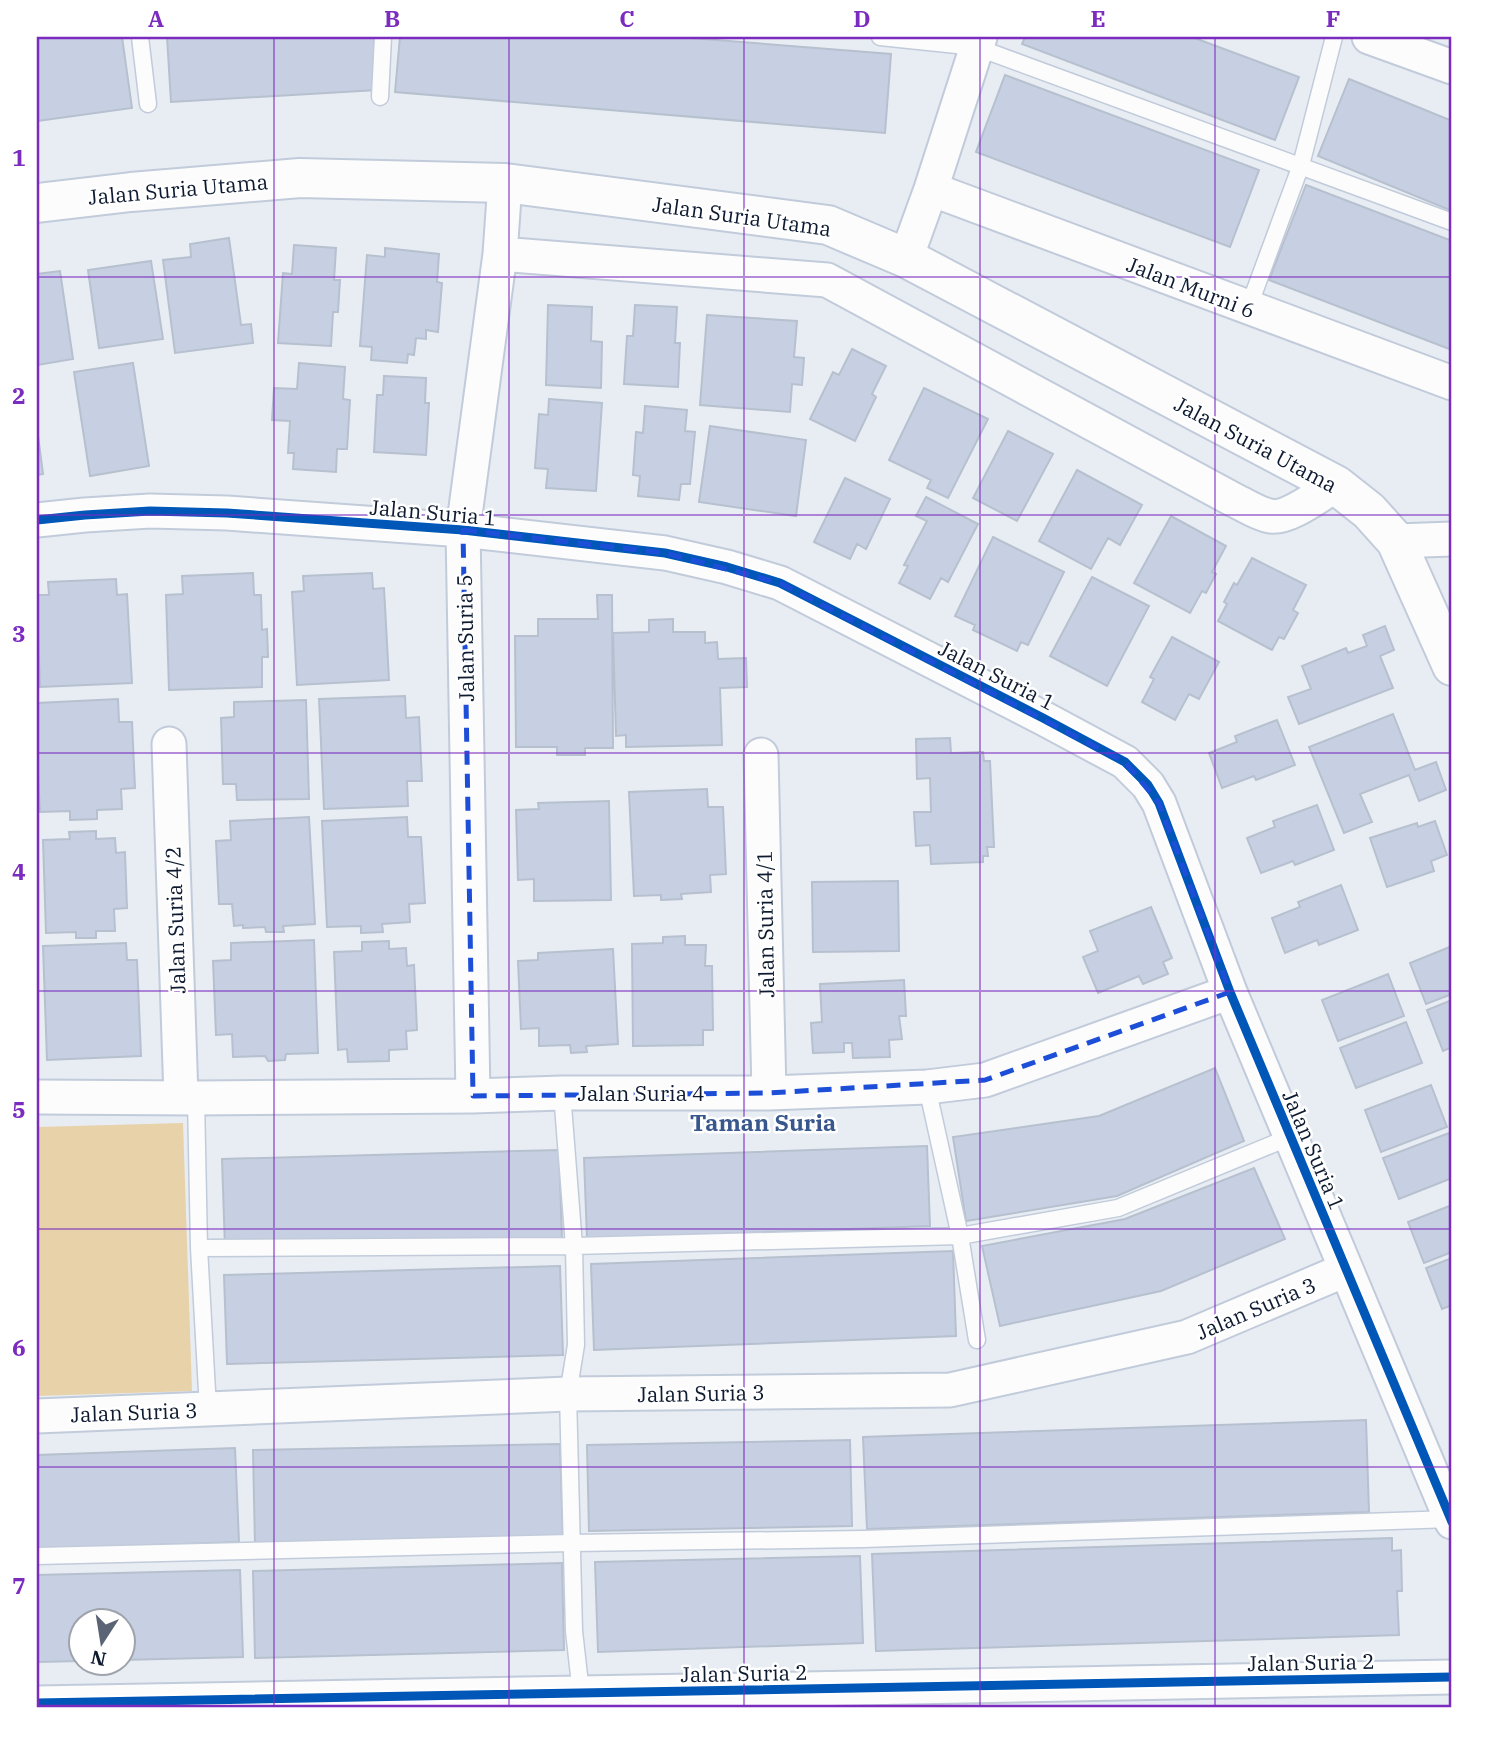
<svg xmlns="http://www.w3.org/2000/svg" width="1489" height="1744" font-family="'IBM Plex Serif',serif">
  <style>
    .green { fill: #e7d2aa }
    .building { fill: #c6d0e2; stroke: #b7c0ce; stroke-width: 2 }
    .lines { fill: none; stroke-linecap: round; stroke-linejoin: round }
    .service-casing { stroke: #c1cbda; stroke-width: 19 }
    .minor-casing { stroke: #c1cbda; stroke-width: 37 }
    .secondary-casing { stroke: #c1cbda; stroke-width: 42 }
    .service { stroke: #fcfcfd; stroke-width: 16 }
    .minor { stroke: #fcfcfd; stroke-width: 33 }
    .secondary { stroke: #fcfcfd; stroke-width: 38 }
    .cycleway-casing { stroke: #fff; stroke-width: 13 }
    .cycleway { stroke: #0057b8; stroke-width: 9 }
    .marked { fill: none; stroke: #1d4ed8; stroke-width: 5; stroke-dasharray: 14 9; stroke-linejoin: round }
    .grid { fill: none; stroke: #7b2cbf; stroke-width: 2; stroke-opacity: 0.55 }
    .labels { text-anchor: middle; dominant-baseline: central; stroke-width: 5; stroke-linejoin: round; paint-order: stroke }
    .street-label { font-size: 21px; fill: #0d1a30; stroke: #fff }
    .neighbourhood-label { font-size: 23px; font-weight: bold; fill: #38578c; stroke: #fff }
    .neatline { fill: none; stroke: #7b2cbf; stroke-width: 2.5 }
    .grid-label { font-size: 23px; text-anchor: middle; font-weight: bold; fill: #7b2cbf }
  </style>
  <rect width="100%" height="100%" fill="#e8edf4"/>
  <path class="green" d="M183 1123 192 1391 37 1396V1127Z"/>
  <path class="building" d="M37 37H122L132 108 37 121Z
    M167 37H374L377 90 171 102Z
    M400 37H678L891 54 885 133 395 92Z
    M1025 37H1192L1299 77 1275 140 1022 44Z
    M1005 75 1259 170 1230 247 976 152Z
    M1349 79 1452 121V211L1318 156Z
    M1306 185 1452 241V350L1269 280Z
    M229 238 241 325 251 324 253 343 175 353 163 260 191 257 190 244Z
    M294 245 336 248 334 280H340L338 312H333L331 346 278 343 283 273 292 274Z
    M385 248 439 254 437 282 442 283 438 332 426 330V339L416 338 414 355 408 354 407 363 371 360 372 347 360 346 367 255 385 257Z
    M151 261 163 339 99 348 88 270Z
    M60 271 73 359 37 365V274Z
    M548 305 592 307 591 341 602 342 601 388 546 385Z
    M635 305 677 307 675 343H680L678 387 624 384 627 336H633Z
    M707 315 797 321 794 357 804 358 802 385 792 384 790 412 700 405Z
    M852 349 886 366 872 394 876 397 855 441 810 419 833 372 839 375Z
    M133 363 149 466 90 476 74 372Z
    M299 363 345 367 343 399 350 400 347 449H337L336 472 293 469 294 453H288L290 421 272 420 274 388 297 389Z
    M384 376 426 378 425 403H429L426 455 374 452 377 395H383Z
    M924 388 988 419 948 498 927 488 931 480 889 460Z
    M549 399 602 403 596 491 546 488 548 469 535 468 539 414 548 415Z
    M645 406 687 410 685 431 695 432 690 484H681L679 500 638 496 640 476 633 475 636 432 643 433Z
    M710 426 806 440 796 516 699 502Z
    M37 428 43 474 37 475Z
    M1008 431 1053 454 1017 521 973 498Z
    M1077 470 1142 505 1120 545 1108 538 1091 569 1039 541Z
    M845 478 890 499 866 549 857 544 850 559 814 542Z
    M926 497 978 524 948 582 941 578 930 599 899 583 908 566 904 565 927 521 916 516Z
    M1171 516 1226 546 1212 572 1216 574 1206 593 1202 591 1190 613 1134 583Z
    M993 537 1064 572 1028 645 1021 642 1017 651 973 630 975 625 955 616Z
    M1252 558 1306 585 1293 610 1298 613 1284 639 1279 637 1272 650 1218 621 1227 604 1224 602 1234 583 1237 585Z
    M253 573 254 595H261L262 630 267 629 268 657H262V687L169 690 166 595 183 594 182 576Z
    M372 573 373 589 384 588 389 680 297 685 292 592 304 591 303 576Z
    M1092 577 1149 606 1107 686 1050 656Z
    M116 579 117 595 127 594 132 683 40 687 37 595H49L48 582Z
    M597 595H612L613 748H585V755H557V747H516L515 636H538V619H598Z
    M673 619V632H705V643L717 642 718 659 746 658 747 687 720 688 722 745 626 747V735L616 736 613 633 649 632V620Z
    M1385 626 1394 650 1380 656 1393 688 1299 724 1288 697 1311 689 1302 666 1346 648 1348 653 1367 646 1363 635Z
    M1172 637 1219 662 1199 699 1189 694 1175 720 1142 702 1154 679 1150 677Z
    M405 696 406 718 419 717 422 781H407L408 806 324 809 319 699Z
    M118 699 119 722H132L135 788 121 789 122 809 97 810V819L70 820V811L40 812 37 752V703Z
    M306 700 309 799 237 800 236 784H223L221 718 234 717V702Z
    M1393 714 1415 770 1436 762 1446 790 1419 801 1409 775 1360 794 1372 822 1344 833 1309 747Z
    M1277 720 1295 765 1256 780 1254 776 1222 788 1209 753 1237 742 1235 736Z
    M950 738 951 753 983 752 984 761H990L994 847H987L988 856H983V862L931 864 930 845 916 846 914 812H931L930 778 917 779 916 739Z
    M707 789 708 807H723L726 874 710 875 711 892 681 894 682 899 661 900V895L634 896 629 792Z
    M609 801 611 900 534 901V879L518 880 516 810 539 809 538 803Z
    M1317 805 1334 850 1295 865 1293 861 1261 873 1247 838 1275 827 1273 821Z
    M309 817 315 924 283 926 284 932H266L265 927 243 928V925L234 926 232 904H219L216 841 231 840 230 821Z
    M407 817 408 837H421L425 903 409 904 410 922 382 924 383 932 361 933V926L327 927 322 821Z
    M1435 821 1447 855 1431 861 1434 871 1387 887 1370 838 1417 823 1418 827Z
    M96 831V839L115 838 116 853 125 852 127 908 114 909 115 931H96V938H76V932L46 933 43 840 70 839 69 832Z
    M898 881 899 951 813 952 812 882Z
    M1341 885 1358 930 1319 945 1317 940 1285 953 1272 918 1300 907 1298 902Z
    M1151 907 1172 958 1163 962 1168 974 1143 984 1139 976 1098 993 1083 957 1098 951 1090 931Z
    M685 936V945H706L705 966H712L713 1030H703V1045L633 1046 632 944 663 943V937Z
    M314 940 318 1053 286 1054 285 1060 268 1061 265 1056 233 1057 232 1034 216 1035 213 961 231 960V943Z
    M389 941V949L406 948 407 966 414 965 417 1030 406 1031 407 1049 389 1050V1061L348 1062 347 1049 338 1050 334 952 362 951V942Z
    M126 943 127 960H137L141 1056 47 1060 43 946Z
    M1452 946V994L1426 1004 1410 963Z
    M613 949 618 1044 586 1046 587 1052 571 1053 570 1045 539 1046V1028L521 1029 518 961 538 960V953Z
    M1388 974 1404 1016 1338 1041 1322 1000Z
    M904 980 906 1016H899L902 1039 889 1040 890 1057 853 1058 852 1043H844V1052L813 1053 811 1023 822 1022 820 984Z
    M1452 1000V1047L1443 1051 1427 1010Z
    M1406 1022 1422 1063 1356 1088 1340 1048Z
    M1215 1068 1244 1141 1117 1196 966 1221 953 1137 1099 1116Z
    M1431 1085 1447 1127 1381 1152 1365 1110Z
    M1449 1133 1452 1142V1178L1399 1199 1383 1158Z
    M927 1146 930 1226 587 1239 584 1158Z
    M559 1150 562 1239 225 1248 222 1159Z
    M1254 1168 1285 1239 1161 1291 1000 1326 982 1246 1125 1219Z
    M1452 1205V1252L1424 1263 1408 1222Z
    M953 1251 956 1336 594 1350 591 1264Z
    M1452 1258V1305L1442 1309 1426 1268Z
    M560 1266 563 1355 227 1364 224 1275Z
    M1366 1420 1369 1512 867 1529 863 1437Z
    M850 1440 852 1526 589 1531 587 1445Z
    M560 1444 563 1540 255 1546 253 1450Z
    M235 1448 239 1542 37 1549V1455Z
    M1392 1538V1551L1401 1550 1402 1591H1397L1399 1635 876 1651 872 1554Z
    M860 1556 863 1643 598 1652 595 1562Z
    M562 1563 564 1650 255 1658 253 1571Z
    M240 1570 243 1657 122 1660V1622H80V1661L37 1662V1575Z"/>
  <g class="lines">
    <g class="service-casing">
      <path id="service" d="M140 37 148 104
        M880 37 976 47 1452 222
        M380 97 383 37
        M1248 309 1301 165 1334 37
        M927 1087 960 1236 977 1340
        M562 1093 574 1246 576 1345 568 1394 574 1631 581 1693
        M196 1098 199 1248 208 1409
        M199 1248 574 1246 960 1236 1118 1208 1290 1137
        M37 1556 571 1543 864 1539 1451 1519"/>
    </g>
    <g class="minor-casing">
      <path id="minor" d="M1369 37 1452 67
        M931 189 1452 383
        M500 254 827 280 1234 500C1245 505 1258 514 1270 516 1287 520 1321 494 1336 485
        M906 258 931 189 980 37
        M37 520 85 515 150 511 227 513 463 530 665 553 727 567 780 583 1043 718 1125 762 1148 785 1159 803 1230 992 1452 1522
        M1396 541 1452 539
        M169 744 181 1097
        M761 755 769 1093
        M473 1096 463 530 500 254 505 183
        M37 1097 196 1098 473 1096 562 1093H769L927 1087 985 1080 1230 992
        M37 1416 568 1394 950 1390 1187 1337 1345 1270
        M37 1703 1452 1677"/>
    </g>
    <g class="secondary-casing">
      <path id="secondary" d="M37 203 131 192 300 178 505 183 828 225 906 258 1336 485 1369 511 1396 541 1452 666"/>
    </g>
    <use href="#service" class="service"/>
    <use href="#minor" class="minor"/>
    <use href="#secondary" class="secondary"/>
    <g class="cycleway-casing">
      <path id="cycleway" d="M37 520 85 515 150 511 227 513 463 530 665 553 727 567 780 583 1043 718 1125 762 1148 785 1159 803 1230 992 1452 1522
        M37 1703 1452 1677"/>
    </g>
    <use href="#cycleway" class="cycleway"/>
  </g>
  <path class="marked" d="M463 530 665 553 780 583 1125 762 1159 803 1230 992 985 1080 769 1093 473 1096Z"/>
  <path class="grid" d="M274 37V1707M509 37V1707M744 37V1707M980 37V1707M1215 37V1707M37 277H1452M37 515H1452M37 753H1452M37 991H1452M37 1229H1452M37 1467H1452"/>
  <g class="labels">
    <g class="street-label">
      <text transform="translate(178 189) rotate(-5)">Jalan Suria Utama</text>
      <text transform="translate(742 216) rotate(8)">Jalan Suria Utama</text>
      <text transform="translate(1191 287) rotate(21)">Jalan Murni 6</text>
      <text transform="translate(1256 444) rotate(28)">Jalan Suria Utama</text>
      <text transform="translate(433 512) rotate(5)">Jalan Suria 1</text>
      <text transform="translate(465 638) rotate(-91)">Jalan Suria 5</text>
      <text transform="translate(997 675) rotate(27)">Jalan Suria 1</text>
      <text transform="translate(175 920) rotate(-92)">Jalan Suria 4/2</text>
      <text transform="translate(765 924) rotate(-91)">Jalan Suria 4/1</text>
      <text x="641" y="1093">Jalan Suria 4</text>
      <text transform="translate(1314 1150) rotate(67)">Jalan Suria 1</text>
      <text transform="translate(1256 1308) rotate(-23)">Jalan Suria 3</text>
      <text transform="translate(701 1393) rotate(-1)">Jalan Suria 3</text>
      <text transform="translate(134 1412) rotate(-2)">Jalan Suria 3</text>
      <text transform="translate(1311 1662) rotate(-1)">Jalan Suria 2</text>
      <text transform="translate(744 1673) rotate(-1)">Jalan Suria 2</text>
    </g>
    <g class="neighbourhood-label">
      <text x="763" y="1122">Taman Suria</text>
    </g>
  </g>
  <rect width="1489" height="1744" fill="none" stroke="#ffffff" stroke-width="77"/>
  <g transform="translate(102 1642) rotate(192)"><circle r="33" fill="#ffffff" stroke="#9ea3ac" stroke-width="2"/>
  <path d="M0-5L12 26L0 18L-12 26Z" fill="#5a6475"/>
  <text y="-10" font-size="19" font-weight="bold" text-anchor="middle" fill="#0d1a30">N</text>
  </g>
  <rect x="38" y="38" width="1412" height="1668" class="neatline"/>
  <g class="grid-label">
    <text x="156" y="27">A</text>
    <text x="392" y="27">B</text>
    <text x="627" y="27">C</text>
    <text x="862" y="27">D</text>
    <text x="1098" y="27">E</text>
    <text x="1333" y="27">F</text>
    <text x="19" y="166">1</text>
    <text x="19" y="404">2</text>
    <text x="19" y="642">3</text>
    <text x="19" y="880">4</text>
    <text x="19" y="1118">5</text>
    <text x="19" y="1356">6</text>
    <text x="19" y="1594">7</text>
  </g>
</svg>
